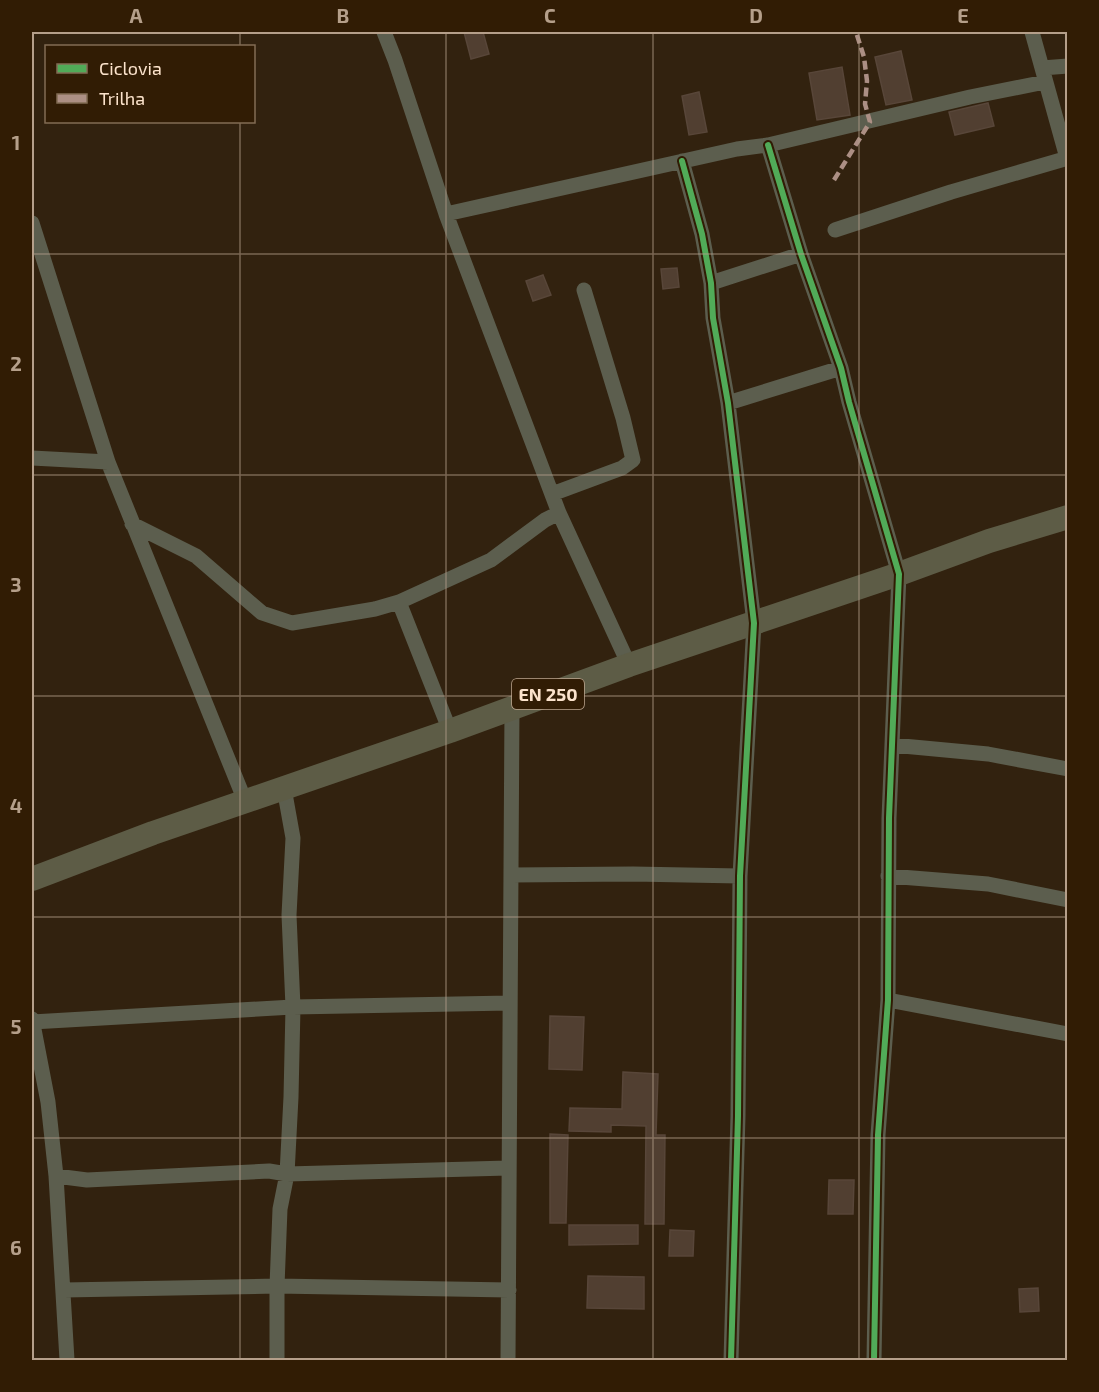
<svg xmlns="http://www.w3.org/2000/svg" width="1099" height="1392" font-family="'Exo 2',sans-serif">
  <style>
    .building { fill: #513f31; stroke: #584639; stroke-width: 1.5 }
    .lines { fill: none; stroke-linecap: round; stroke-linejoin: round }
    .street { stroke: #5c5e4e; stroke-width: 15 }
    .primary { stroke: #5d5c46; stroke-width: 24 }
    .quiet { stroke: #ac8f84; stroke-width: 4.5; stroke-dasharray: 9 4.5; stroke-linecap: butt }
    .cycleway-casing { stroke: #311c04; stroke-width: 10 }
    .cycleway { stroke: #51ab58; stroke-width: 6 }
    .grid { fill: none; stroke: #b59f8a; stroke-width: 1.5; stroke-opacity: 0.55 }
    .labels { text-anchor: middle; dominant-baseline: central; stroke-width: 4.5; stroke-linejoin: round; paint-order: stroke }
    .shield { fill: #311c04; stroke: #bfa790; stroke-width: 1.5 }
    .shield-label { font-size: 18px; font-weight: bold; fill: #fce3cc }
    .neatline { fill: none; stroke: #b59f8a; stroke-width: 2 }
    .grid-label { font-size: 20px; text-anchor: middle; font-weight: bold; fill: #b59f8a }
  </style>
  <rect width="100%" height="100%" fill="#32220f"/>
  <path class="building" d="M464 32H483L489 54 471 59Z
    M901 51 912 100 886 105 875 57Z
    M842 67 850 115 817 120 809 73Z
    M699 92 707 132 689 135 682 96Z
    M988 103 994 126 955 135 949 112Z
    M677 268 679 287 663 289 661 269Z
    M543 275 551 295 533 301 526 281Z
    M550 1016 584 1017 582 1070 549 1069Z
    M623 1072 658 1074 656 1135H665L664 1224H645L646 1126 611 1125V1132L569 1131 570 1108 622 1109Z
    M550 1134 568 1135 566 1223H550Z
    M829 1180H854L853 1214H828Z
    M569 1225H638V1244L569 1245Z
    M670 1230 694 1231 693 1256H669Z
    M588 1276 644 1277V1309L587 1308Z
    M1038 1288 1039 1311 1020 1312 1019 1289Z"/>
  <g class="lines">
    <path class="street" d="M384 32 395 60 446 214 559 513 629 665
      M1032 32 1067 158
      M1042 68 1068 66
      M768 145 801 254 841 368 849 402 899 574 889 818 888 1000 878 1135 874 1360
      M682 161 702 234 711 283 713 318 728 403 754 623 740 876 738 1116 731 1360
      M446 214 737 149 768 145 970 97 1045 82
      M32 223 108 462 245 801
      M835 230 951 192 1068 158
      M711 283 801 254
      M728 403 841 368
      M32 458 108 462
      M552 494 622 468 633 460 623 418 584 290
      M132 524 196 556 262 613 292 623 375 609 399 602 450 731
      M399 602 491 560 545 520 559 513
      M892 745 988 754 1068 769
      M511 875 633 874 740 876
      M888 876 988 884 1068 900
      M888 1000 1068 1034
      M32 1019 48 1102 56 1176 67 1360
      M32 1022 293 1007 510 1003
      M56 1176 87 1180 269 1171 287 1174 508 1168
      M64 1290 277 1286 509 1290
      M277 1360V1286L280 1209 287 1174 291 1097 293 1007 289 915 293 838 284 788
      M508 1360 512 707"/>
    <path class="primary" d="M32 879 153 833 450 731 629 665 899 574 989 541 1068 517"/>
    <path class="quiet" d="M834 180 870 122 865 104 867 81 864 57 856 32"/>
    <g class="cycleway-casing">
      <path id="cycleway" d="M768 145 801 254 841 368 849 402 899 574 889 818 888 1000 878 1135 874 1360
        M682 161 702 234 711 283 713 318 728 403 754 623 740 876 738 1116 731 1360"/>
    </g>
    <use href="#cycleway" class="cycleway"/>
  </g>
  <path class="grid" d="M240 32V46M446 32V1360M653 32V1360M859 32V1360M240 122V1360M32 254H1068M32 475H1068M32 696H1068M32 917H1068M32 1138H1068"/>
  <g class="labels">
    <rect class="shield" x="512" y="679" width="72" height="30" rx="4.5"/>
    <g class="shield-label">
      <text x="548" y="694">EN 250</text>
    </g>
  </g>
  <rect width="1099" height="1392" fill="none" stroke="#311c04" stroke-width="66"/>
  <rect x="45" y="45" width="210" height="78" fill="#311c04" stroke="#826c54" stroke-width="1.5"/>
  <rect x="57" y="64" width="30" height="9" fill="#51ab58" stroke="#826c54" stroke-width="1.5"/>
  <text x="99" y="75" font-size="18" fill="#fce3cc">Ciclovia</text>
  <rect x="57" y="94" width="30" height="9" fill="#ac8f84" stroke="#826c54" stroke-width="1.5"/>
  <text x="99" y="105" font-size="18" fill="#fce3cc">Trilha</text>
  <rect x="33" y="33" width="1033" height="1326" class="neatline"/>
  <g class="grid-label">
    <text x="136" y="23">A</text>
    <text x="343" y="23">B</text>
    <text x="550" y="23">C</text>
    <text x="756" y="23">D</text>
    <text x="963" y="23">E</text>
    <text x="16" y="150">1</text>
    <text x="16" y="371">2</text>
    <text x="16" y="592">3</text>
    <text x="16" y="813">4</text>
    <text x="16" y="1034">5</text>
    <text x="16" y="1255">6</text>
  </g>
</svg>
